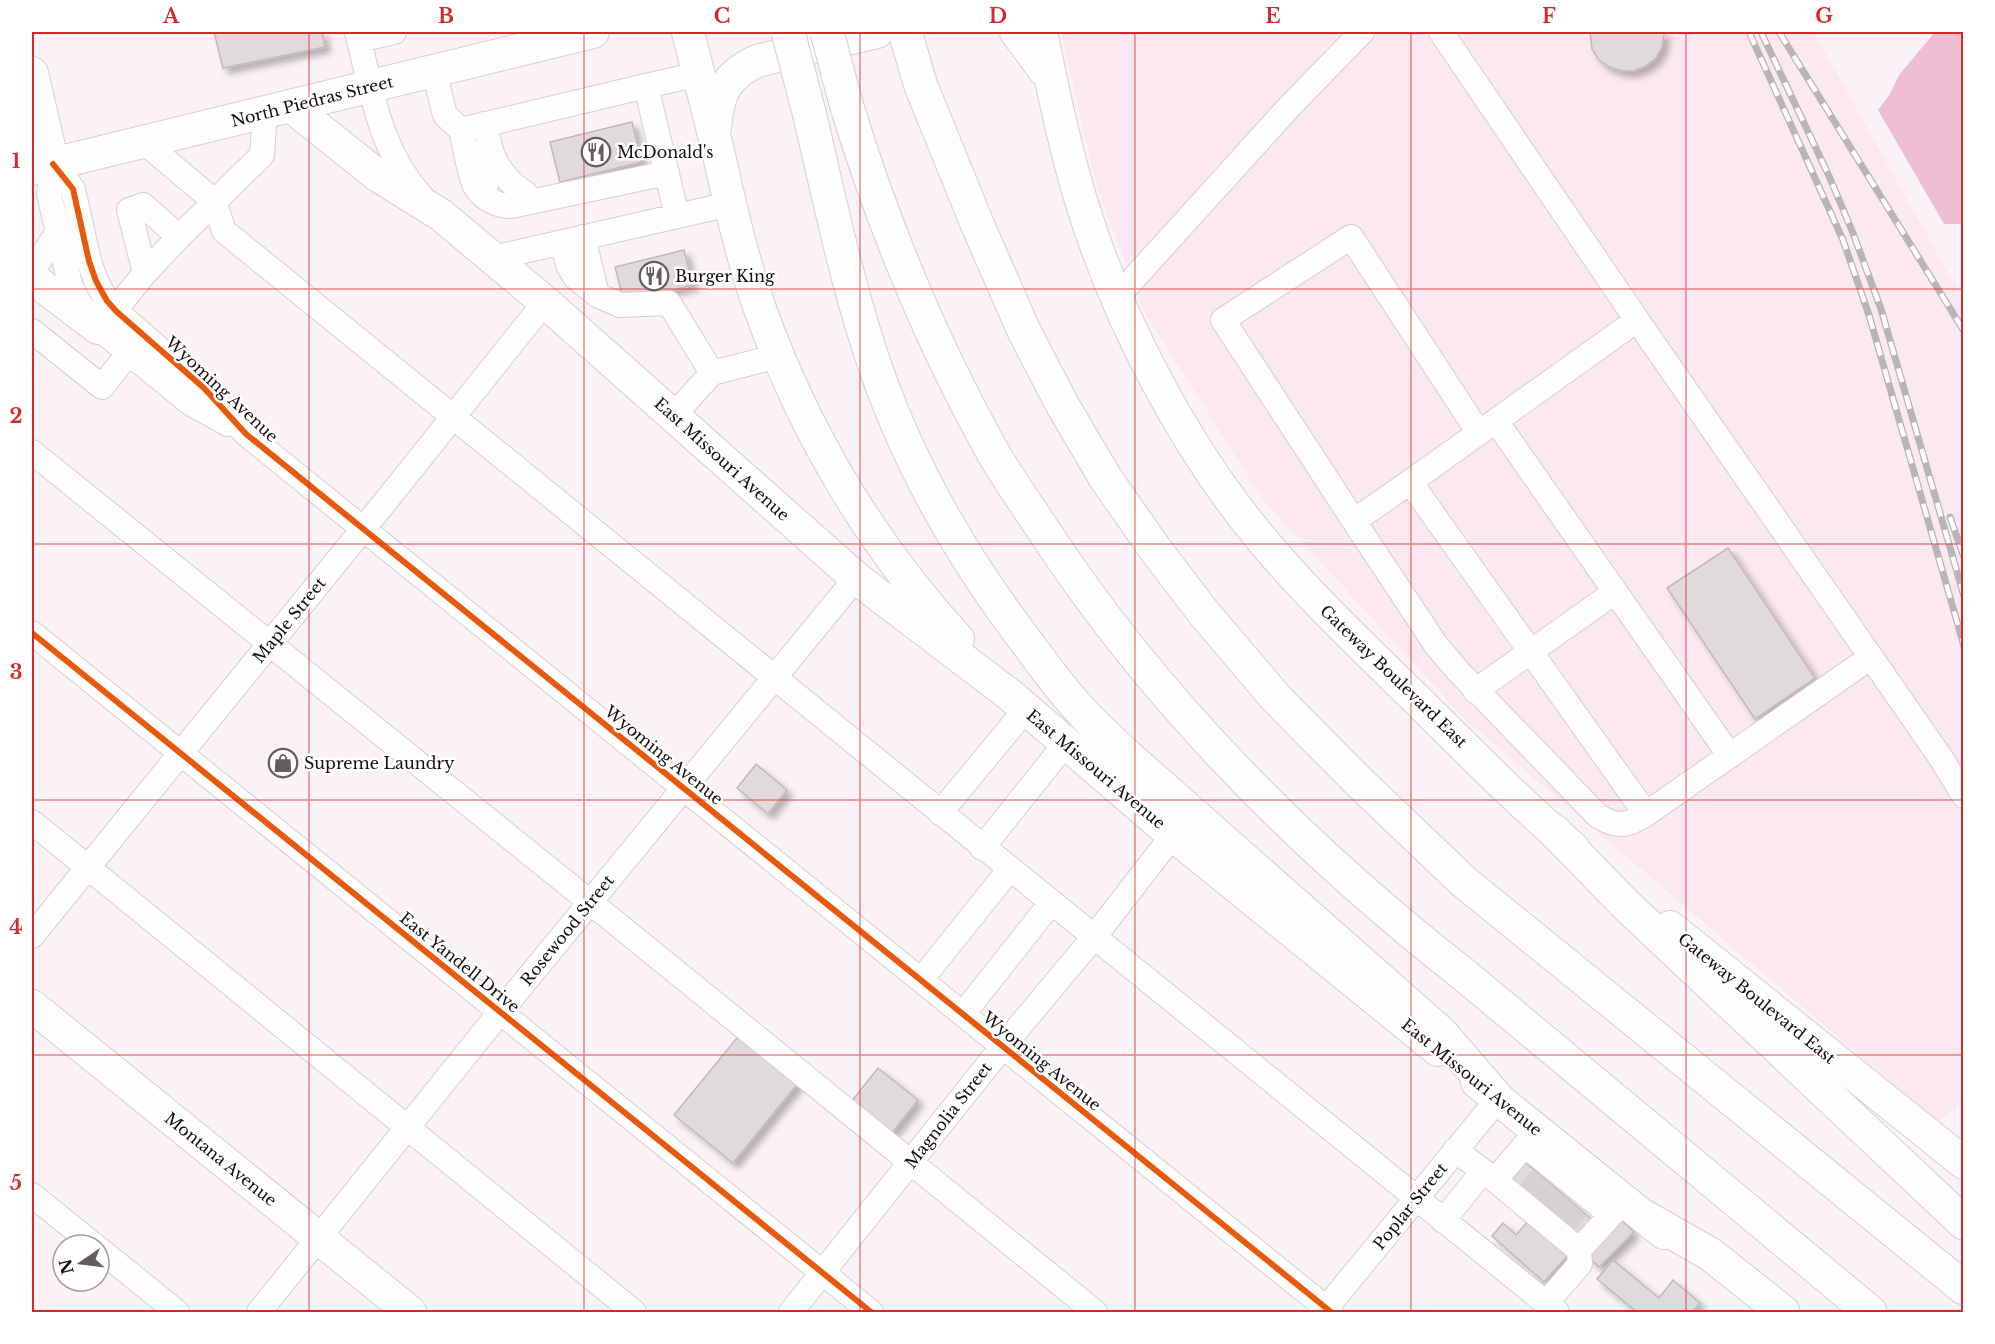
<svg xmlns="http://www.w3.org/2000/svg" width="1995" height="1344" font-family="'Libre Baskerville',serif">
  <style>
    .built { fill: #fbe8f0 }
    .water { fill: #edbed4 }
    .building { fill: #e1dadd; stroke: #c0b9bc; stroke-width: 1.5; filter: url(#shadow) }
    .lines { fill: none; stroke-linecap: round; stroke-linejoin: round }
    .minor-tunnel { stroke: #d7d0d4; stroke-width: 24; stroke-dasharray: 24 12; stroke-linecap: butt }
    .minor-casing { stroke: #d5ced2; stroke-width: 26 }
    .major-casing { stroke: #d5ced2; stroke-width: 34 }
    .highway-casing { stroke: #d5ced2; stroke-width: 35 }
    .minor { stroke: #fefdfe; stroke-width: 24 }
    .major { stroke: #fefdfe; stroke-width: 32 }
    .highway { stroke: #fefdfe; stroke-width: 33 }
    .rail-casing { stroke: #b7b5b6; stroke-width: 7 }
    .rail { stroke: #fff; stroke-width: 4.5; stroke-dasharray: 14; stroke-linecap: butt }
    .highway-bridge-casing { stroke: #d5ced2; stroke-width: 35; stroke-linecap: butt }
    .highway-bridge { stroke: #fefdfe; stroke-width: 33 }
    .cycleway-casing { stroke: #fff; stroke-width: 10 }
    .cycleway { stroke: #e8590c; stroke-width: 6 }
    .grid { fill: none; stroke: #d62828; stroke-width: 1.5; stroke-opacity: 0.55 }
    .labels { text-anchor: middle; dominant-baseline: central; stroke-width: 5; stroke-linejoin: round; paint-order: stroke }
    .street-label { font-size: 16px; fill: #130d10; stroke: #fff }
    .poi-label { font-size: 16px; fill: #130d10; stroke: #fff; text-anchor: start }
    .neatline { fill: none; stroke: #d62828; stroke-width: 2 }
    .grid-label { font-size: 20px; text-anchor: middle; font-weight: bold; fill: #d62828 }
  </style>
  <defs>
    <filter id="shadow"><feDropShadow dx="5.5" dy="5.5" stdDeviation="3" flood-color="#0004"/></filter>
  </defs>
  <rect width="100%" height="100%" fill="#faf2f6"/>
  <path class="built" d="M1061 32H1814L1963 300 1964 1100 1938 1122 1467 721 1264 501 1142 308 1096 183Z"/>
  <path class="water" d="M1935 32H1963V224H1944L1878 110 1890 94 1899 75Z"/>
  <path class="building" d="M214 32H322L325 47 223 68Z
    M1590 32H1664V35L1662 47 1656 58 1646 66 1634 71H1622L1609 67 1599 60 1592 49Z
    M632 122 642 162 560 182 550 142Z
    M684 250 693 285 624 302 615 267Z
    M1728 548 1815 678 1755 719 1667 588Z
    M756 764 787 790 768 814 737 788Z
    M741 1033 799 1082 733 1163 674 1115Z
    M878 1068 918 1100 891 1134 851 1102Z
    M1525 1162 1596 1223 1582 1240 1510 1178Z
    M1617 1216 1634 1232 1599 1267 1582 1251Z
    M1529 1220 1568 1255 1544 1282 1492 1236 1503 1223 1516 1235Z
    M1613 1260 1659 1298 1673 1280 1700 1303 1692 1312H1637L1597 1279Z"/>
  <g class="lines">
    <path class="minor-tunnel" d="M1528 1194 1542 1177
      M1546 1210 1560 1193
      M1563 1224 1577 1208"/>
    <g class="minor-casing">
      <path id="minor" d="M357 32C372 91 379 150 422 197
        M1441 32 1637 320
        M359 40 394 32
        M434 71 445 115 461 130 646 86
        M484 124C486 130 489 137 488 143 486 159 475 167 486 185
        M461 130C464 142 470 177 475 186 482 199 498 206 511 206L667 173
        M144 142 214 201 224 231 1557 1312
        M489 142C493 163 507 182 525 193
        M53 164 73 189 89 261 96 281 107 301 117 312 204 388 246 434 1331 1312
        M53 164 49 194 70 284 80 304 98 328 190 403 228 424
        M677 216 646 86 699 74
        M179 237 262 155 265 113
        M583 237 597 295
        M562 242 568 265 575 277 597 295 620 305 669 303 712 373
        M493 258 730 204
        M32 272 57 233
        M1117 297 1290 106 1362 32
        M115 310 145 273 129 210 143 205 179 237 145 273
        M32 331 102 387 138 341
        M673 416 712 373 778 356
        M1496 421 1730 756
        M32 452 590 902 1095 1312
        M1410 482 1354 521 1436 645 1458 671 1598 816C1618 828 1627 826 1646 814
        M1354 521 1223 320 1351 237 1479 433
        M32 633 871 1312
        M1871 657 1646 814 1410 482 1637 320 1941 758 1964 796
        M1475 691 1615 592
        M940 813 1026 709
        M32 822 634 1312
        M982 848 1066 743
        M32 936 381 507 545 302
        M921 980 1009 870
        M963 1014 1051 903
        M1525 1145 1611 1215
        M1455 1150 1495 1180 1537 1131
        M1495 1180 1579 1250 1580 1264 1546 1303
        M32 1195 94 1245
        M1443 1221 1483 1171
        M99 1249 177 1312
        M1579 1250 1622 1203
        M259 1312 501 1011 856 578
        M791 1312 1003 1046 1094 937 1173 835
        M1323 1312 1498 1099"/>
    </g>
    <g class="major-casing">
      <path id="major" d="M688 32C698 71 708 111 718 151 730 204 742 258 760 309 804 431 871 544 958 639
        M1016 32 1044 70
        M1041 32C1053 90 1065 149 1083 207 1119 322 1185 448 1263 541 1309 596 1362 646 1413 696 1465 747 1517 801 1573 848
        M32 73 53 164
        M292 107 377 175 441 215 545 302 856 578 1010 695 1173 835 1438 1050
        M715 128C718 94 725 76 757 61L877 32
        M32 169 593 32
        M32 278 98 328
        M1670 927 1964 1163
        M32 1006 410 1312
        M1477 1082 1664 1233"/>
    </g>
    <g class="highway-casing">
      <path id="highway" d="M905 32 921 86 978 226 1024 331 1063 406 1106 479 1155 549 1203 612 1276 698 1356 779 1463 881 1964 1288
        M847 107C884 227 933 346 995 456 1009 480 1025 502 1040 525 1153 699 1300 846 1463 974L1870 1312
        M810 116C828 193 844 270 868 345 902 453 959 554 1028 644 1045 667 1062 691 1082 712 1095 726 1110 740 1124 753L1441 1033 1498 1099
        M1554 831 1625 904 1964 1223
        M1645 1217 1710 1254 1783 1312"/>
    </g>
    <use href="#minor" class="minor"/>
    <use href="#major" class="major"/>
    <use href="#highway" class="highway"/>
    <g class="rail-casing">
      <path id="rail" d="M1749 32 1843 240 1869 315 1964 646
        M1761 32 1829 176 1853 233 1881 309 1964 596
        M1779 32 1964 331
        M1950 517 1964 557"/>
    </g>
    <use href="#rail" class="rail"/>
    <g class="highway-bridge-casing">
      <path id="highway-bridge" d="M788 32 810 116
        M827 32 847 107"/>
    </g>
    <use href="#highway-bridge" class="highway-bridge"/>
    <g class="cycleway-casing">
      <path id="cycleway" d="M53 164 73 189 89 261 96 281 107 301 117 312 204 388 246 434 1331 1312
        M32 633 871 1312"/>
    </g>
    <use href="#cycleway" class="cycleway"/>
  </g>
  <path class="grid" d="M309 32V1312M584 32V1312M860 32V1312M1135 32V1312M1411 32V1312M1686 32V1312M32 289H1964M32 544H1964M32 800H1964M32 1055H1964"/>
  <defs>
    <g id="restaurant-ring" transform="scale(1.5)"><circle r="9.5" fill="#fff" stroke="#645d60" stroke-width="1.5"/><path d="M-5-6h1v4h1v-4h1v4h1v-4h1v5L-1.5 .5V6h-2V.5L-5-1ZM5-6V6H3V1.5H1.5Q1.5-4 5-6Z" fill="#645d60"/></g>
    <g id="shop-ring" transform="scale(1.5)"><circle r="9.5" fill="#fff" stroke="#645d60" stroke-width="1.5"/><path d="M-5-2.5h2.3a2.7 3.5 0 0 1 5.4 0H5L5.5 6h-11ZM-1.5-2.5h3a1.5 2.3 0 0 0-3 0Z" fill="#645d60"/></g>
  </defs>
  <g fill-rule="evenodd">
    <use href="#restaurant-ring" x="596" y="152"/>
    <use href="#restaurant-ring" x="654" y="276"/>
    <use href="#shop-ring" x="283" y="763"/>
  </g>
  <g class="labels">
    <g class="street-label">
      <text transform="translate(312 101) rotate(-14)">North Piedras Street</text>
      <text transform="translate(222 389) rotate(43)">Wyoming Avenue</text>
      <text transform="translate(722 459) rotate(42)">East Missouri Avenue</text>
      <text transform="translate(289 620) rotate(-51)">Maple Street</text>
      <text transform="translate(1394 676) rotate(44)">Gateway Boulevard East</text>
      <text transform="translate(664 755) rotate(39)">Wyoming Avenue</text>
      <text transform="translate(1096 769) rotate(40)">East Missouri Avenue</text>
      <text transform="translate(567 930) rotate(-51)">Rosewood Street</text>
      <text transform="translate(460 962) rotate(39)">East Yandell Drive</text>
      <text transform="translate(1757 998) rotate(39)">Gateway Boulevard East</text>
      <text transform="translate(1042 1061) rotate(39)">Wyoming Avenue</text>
      <text transform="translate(1472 1077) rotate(39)">East Missouri Avenue</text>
      <text transform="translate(948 1115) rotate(-52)">Magnolia Street</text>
      <text transform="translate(221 1159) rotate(39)">Montana Avenue</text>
      <text transform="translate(1410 1206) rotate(-51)">Poplar Street</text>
    </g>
    <g class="poi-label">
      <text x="617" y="152">McDonald's</text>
      <text x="675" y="276">Burger King</text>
      <text x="304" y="763">Supreme Laundry</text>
    </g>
  </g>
  <rect width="1995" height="1344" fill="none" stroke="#ffffff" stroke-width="66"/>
  <g transform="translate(81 1263) rotate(256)"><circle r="28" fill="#ffffff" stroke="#a19e9f" stroke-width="1.5"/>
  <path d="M0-4.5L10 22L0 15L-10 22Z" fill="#645d60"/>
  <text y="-9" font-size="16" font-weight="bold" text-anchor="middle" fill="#130d10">N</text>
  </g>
  <rect x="33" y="33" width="1929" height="1278" class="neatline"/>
  <g class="grid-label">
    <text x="171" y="23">A</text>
    <text x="446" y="23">B</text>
    <text x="722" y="23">C</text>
    <text x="998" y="23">D</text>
    <text x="1273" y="23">E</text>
    <text x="1549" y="23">F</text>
    <text x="1824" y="23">G</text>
    <text x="16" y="168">1</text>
    <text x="16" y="423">2</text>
    <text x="16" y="679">3</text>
    <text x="16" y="934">4</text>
    <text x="16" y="1190">5</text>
  </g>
</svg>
